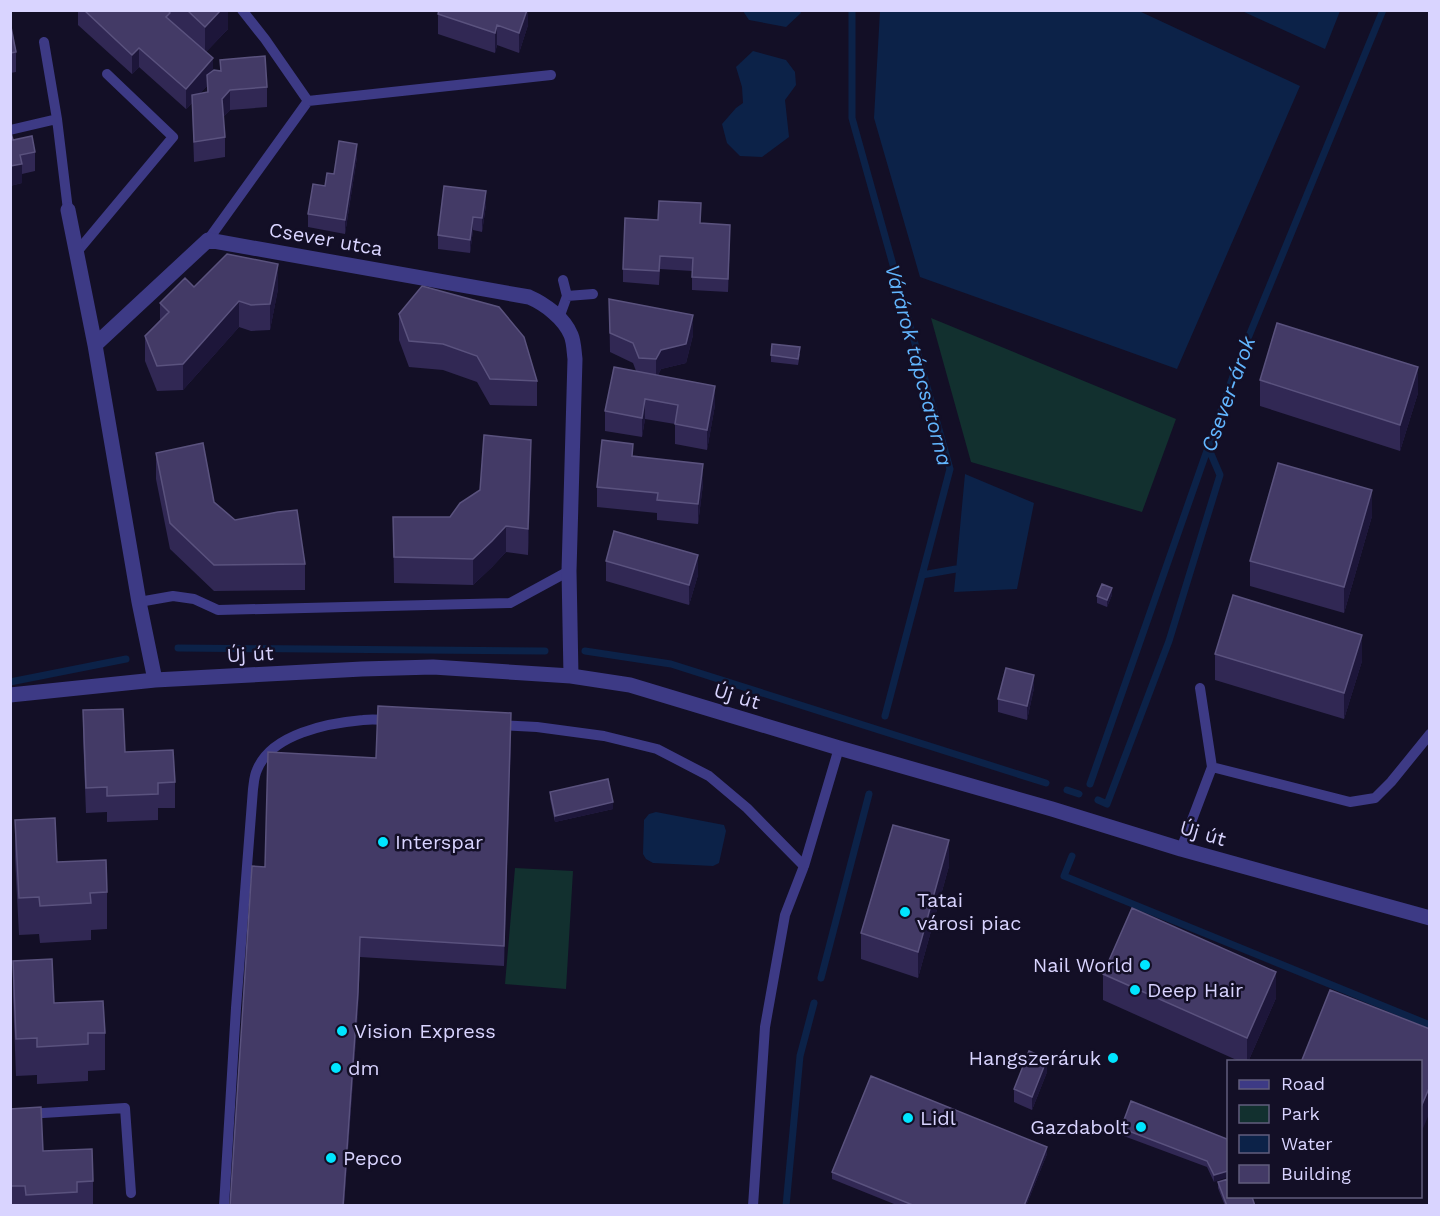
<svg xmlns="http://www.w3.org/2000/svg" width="1440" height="1216" font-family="'Work Sans',sans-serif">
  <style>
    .green { fill: #12302f }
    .water { fill: #0c2248 }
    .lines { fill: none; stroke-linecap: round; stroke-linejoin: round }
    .stream { stroke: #0c2248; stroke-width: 7 }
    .lane { stroke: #3d3a85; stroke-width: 10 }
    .street { stroke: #3d3a85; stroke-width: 15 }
    .wall { fill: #312854; fill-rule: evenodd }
    .shaded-wall { fill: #1d163a }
    .building { fill: #433a66; stroke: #5a527e; stroke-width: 1.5 }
    .poi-dot { fill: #00e5ff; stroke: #130f26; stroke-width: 2 }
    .labels { text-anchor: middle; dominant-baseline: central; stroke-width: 5; stroke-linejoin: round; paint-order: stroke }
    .street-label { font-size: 20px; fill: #d9d4ff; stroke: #130f26 }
    .poi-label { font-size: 20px; fill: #d9d4ff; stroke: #130f26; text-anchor: start }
    .water-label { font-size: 21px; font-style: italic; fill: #62b6ff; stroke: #130f26 }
  </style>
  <rect width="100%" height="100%" fill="#130f26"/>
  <path class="green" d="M931 318 1176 419 1142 512 971 462Z
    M515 868 573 871 566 989 505 984Z"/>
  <path class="water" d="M800 11 801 13 786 27 749 20 743 11Z
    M880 11H1139L1300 86 1177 369 920 277 874 118Z
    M1242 11H1340L1325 49Z
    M753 51 786 60 795 72 796 85 785 100 789 137 762 157 740 156 727 143 722 124 736 108 743 103 742 87 736 67Z
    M965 474 1034 503 1017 589 954 592Z
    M656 812 724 825 726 831 719 863 713 866 653 863 646 859 643 854 644 820 649 814Z"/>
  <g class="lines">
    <path class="stream" d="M852 10V118L950 469 885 716
      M922 575 956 569
      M178 648 545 651
      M585 651 671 664 1046 783
      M10 682 126 659
      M1090 784 1237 365 1383 10
      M1067 790 1079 794
      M1098 800 1107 804 1169 641 1220 475 1208 447
      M1072 856 1064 876 1430 1025
      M821 978 869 794
      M786 1206 800 1056 814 1003"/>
    <path class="lane" d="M242 10 265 39 308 101
      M44 42 57 119 68 210
      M10 130 57 119
      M208 240 308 101 551 75
      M76 253 173 137 107 74
      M567 296 593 294
      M559 318 567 296 563 280
      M139 602 173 596 194 599 218 610 510 603 569 571
      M496 725 537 727 604 736 657 749 709 776 747 808 804 866
      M1212 767 1350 802 1375 798 1391 782 1430 734
      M1181 849 1212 767 1200 688
      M10 1115 125 1108 131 1193
      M224 1206 236 1008 253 789C254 783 254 776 257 770 271 734 328 723 363 720 372 719 382 720 391 720
      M753 1206 765 1027 785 915 804 866 839 748"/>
    <path class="street" d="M68 210 95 345
      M155 680 139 602 95 345 208 240 529 297C545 304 564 318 571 335 574 342 574 352 575 359L569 571 571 676
      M10 695 155 680 362 669 433 667 571 676 630 685 839 748 1052 809 1181 849 1430 918"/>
  </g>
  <path class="wall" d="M78 10H228V29L206 52 213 71H220V60L267 87V107L230 110 223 117 225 137V157L194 162 192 103 186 109 139 67 132 74 78 25ZM207 86V93H200Z
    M528 10V25L519 53 497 45 495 53 438 34V14Z
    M10 22 16 52V72L10 73Z
    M10 129 13 140 35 152V171L22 174V183L10 186Z
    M357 157 345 234 308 227V214L325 186 334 174Z
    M486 205 482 232 473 230 470 253 438 249V235Z
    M701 223 730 238 728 292 692 290V271L660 269 659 285 623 282V269Z
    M194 287 278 289 270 330 251 331 239 327 183 390 157 391 145 361V336L160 320V303Z
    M609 299 693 335 686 363 661 369 658 375 715 405 707 450 675 444V424L645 419 642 437 605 431V411L636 371 633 363 610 352Z
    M399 314 537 381V406L490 405 477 382 443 370 409 367 399 340Z
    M800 354 798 365 771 362V355Z
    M1260 380 1418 393 1400 451 1260 406Z
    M156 453 235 520 305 564V590L214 591 170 549 156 479Z
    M633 456 703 484 698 524 657 520V513L597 507V487Z
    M531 466 528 555 506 552 492 567 473 585 394 583 393 517H450Z
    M1372 516 1344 613 1250 586V561Z
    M606 561 698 575 689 605 606 581Z
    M1112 595 1107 607 1097 603V596Z
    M1215 654 1362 661 1344 719 1215 680Z
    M1034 688 1027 720 998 712V699Z
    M83 710 125 752 175 782V808H158V820L107 822V812L86 813 83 736Z
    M511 733 504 966 360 957 358 1011 344 1206H230L265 867 376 758Z
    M550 792 613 809 555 822 550 799Z
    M15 820 57 862 107 892V929L91 930V940L40 943 39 934 19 935 15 857Z
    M949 866 918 978 861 959V933Z
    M13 961 54 1003 105 1033V1070L88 1071V1081L37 1084V1075L16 1076 13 998Z
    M1103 974 1276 998 1248 1062H1241L1103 1000Z
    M1430 1029 1421 1133 1420 1062H1302V1060Z
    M1047 1072 1032 1110 1014 1102V1089Z
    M10 1109 43 1151 93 1181V1206H10Z
    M1121 1128 1227 1139 1214 1182 1207 1167 1121 1135Z
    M1047 1154 1026 1206H899L832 1179V1172Z
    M1218 1182 1255 1206H1225L1218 1188Z"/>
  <path class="shaded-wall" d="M221 10H228V29L205 53V27Z
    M527 10H528V25L519 53V33Z
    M497 25V45L495 53V33Z
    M139 48V67L132 74V55Z
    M213 58V78L207 75V86L186 109V89Z
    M230 90V110L222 118V99Z
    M357 144V157L345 234V220Z
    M22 164V183L10 186V166Z
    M486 191V205L482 232V218Z
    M473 217V230L470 253V240Z
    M730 225V238L728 292V279Z
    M278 264V289L270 330V304Z
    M239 301V327L183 390V364Z
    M693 315V335L686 363 661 369 656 379V359L661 350Z
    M1418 367V393L1400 451V425Z
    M715 386V405L707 450V430Z
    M645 399V419L642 437V418Z
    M531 440V466L528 555V529Z
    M703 464V484L698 524V504Z
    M1372 490V516L1344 613V587Z
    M506 526V552L492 567 473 585V559Z
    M698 555V575L689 605V585Z
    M1112 588V595L1107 607V600Z
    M1362 635V661L1344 719V693Z
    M1034 675V688L1027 720V706Z
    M511 713V733L504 966V946Z
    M613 802V809L555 822V816Z
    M949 840V866L918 978V952Z
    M360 937 358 1011 344 1206H343Z
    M1276 972V998L1248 1062H1247V1038Z
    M1047 1059V1072L1032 1110V1097Z
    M1430 1086V1112L1421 1133V1107Z
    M1047 1147V1154L1026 1206H1024Z
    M1228 1171V1177L1214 1182V1175Z"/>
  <path class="building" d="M84 10H168L170 13 166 17 213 58 186 89 139 48 132 55Z
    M187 10H221L205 27Z
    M439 10H527L519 33 497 25 495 33 438 14Z
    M10 22 16 52 10 53Z
    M265 56 267 87 230 90 222 99 225 137 194 142 192 95 208 92 207 75 214 70 221 71 220 60Z
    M10 129 13 140 32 136 35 152 20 155 22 164 10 166Z
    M339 141 357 144 345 220 308 214 313 184 325 186 327 173 334 174Z
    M444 186 486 191 482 218 473 217 470 240 438 235Z
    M659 201 701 203 700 223 730 225 728 279 692 277 693 258 660 256 659 271 623 269 625 218 658 220Z
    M227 254 278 264 270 304 251 305 239 301 183 364 157 366 145 336 169 312 160 303 185 278 194 287Z
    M422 286 499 307 524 337 537 381 490 379 477 356 443 344 409 341 399 314Z
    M609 299 693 315 686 344 661 350 656 359 639 358 633 343 610 333Z
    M1277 323 1418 367 1400 425 1260 380Z
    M772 344 800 347 798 359 771 355Z
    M614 367 715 386 707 430 675 424 678 405 645 399 642 418 605 411Z
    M484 435 531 440 528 529 506 526 492 541 473 559 394 557 393 517H450L460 503 480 490Z
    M602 440 633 444 632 456 703 464 698 504 657 500 658 493 597 487Z
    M203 443 214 502 235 520 278 512 297 510 305 564 214 565 170 523 156 453Z
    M1278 463 1372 490 1344 587 1250 561Z
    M614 531 698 555 689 585 606 561Z
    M1102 584 1112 588 1107 600 1097 596Z
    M1233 595 1362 635 1344 693 1215 654Z
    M1006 668 1034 675 1027 706 998 699Z
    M378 706 511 713 504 946 360 937 358 992 343 1206H230L252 866 265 867 268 752 376 758Z
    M123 709 125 752 173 750 175 782 158 783V794L107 796V787L86 788 83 710Z
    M608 779 613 802 555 816 550 792Z
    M55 818 57 862 106 860 107 892 90 893 91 903 40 906 39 897 19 898 15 820Z
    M893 825 949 840 918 952 861 933Z
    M1132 908 1276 972 1247 1038 1103 974Z
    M52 959 54 1003 103 1001 105 1033H88V1044L37 1047V1038L16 1039 13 961Z
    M1330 990 1430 1029V1086L1421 1107 1420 1062H1306L1302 1060Z
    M1029 1051 1047 1059 1032 1097 1014 1089Z
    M871 1076 1047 1147 1024 1206H915L832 1172Z
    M1131 1101 1227 1139 1228 1143V1171L1214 1175 1207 1161 1121 1128Z
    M41 1107 43 1151 92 1149 93 1181 77 1182V1192L26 1195 25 1186H10V1109Z
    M1228 1179V1197H1252L1255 1206H1227L1218 1182Z"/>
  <g class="poi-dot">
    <circle cx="383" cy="842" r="6"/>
    <circle cx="905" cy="912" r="6"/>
    <circle cx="1145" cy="965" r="6"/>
    <circle cx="1135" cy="990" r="6"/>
    <circle cx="342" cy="1031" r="6"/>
    <circle cx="1113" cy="1058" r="6"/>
    <circle cx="336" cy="1068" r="6"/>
    <circle cx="908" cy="1118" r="6"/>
    <circle cx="1141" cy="1127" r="6"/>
    <circle cx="331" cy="1158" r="6"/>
  </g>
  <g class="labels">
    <g class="street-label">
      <text transform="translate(326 239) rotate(10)">Csever utca</text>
      <text transform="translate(250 654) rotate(-3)">Új út</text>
      <text transform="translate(737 696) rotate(17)">Új út</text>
      <text transform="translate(1203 833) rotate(16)">Új út</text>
    </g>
    <g class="poi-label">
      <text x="395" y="842">Interspar</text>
      <text x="917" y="900">Tatai<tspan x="917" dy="23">városi piac</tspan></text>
      <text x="1133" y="965" text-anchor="end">Nail World</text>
      <text x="1147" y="990">Deep Hair</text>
      <text x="354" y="1031">Vision Express</text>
      <text x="1101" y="1058" text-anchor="end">Hangszeráruk</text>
      <text x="348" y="1068">dm</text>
      <text x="920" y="1118">Lidl</text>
      <text x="1129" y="1127" text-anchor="end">Gazdabolt</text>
      <text x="343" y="1158">Pepco</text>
    </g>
    <g class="water-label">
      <text transform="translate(919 365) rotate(75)">Várárok tápcsatorna</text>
      <text transform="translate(1228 394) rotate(-70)">Csever-árok</text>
    </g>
  </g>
  <rect width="1440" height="1216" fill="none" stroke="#d9d4ff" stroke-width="24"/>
  <rect x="1227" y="1060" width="195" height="138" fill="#130f26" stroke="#625e7d" stroke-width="1.5"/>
  <rect x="1239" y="1080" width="30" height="9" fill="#3d3a85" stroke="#625e7d" stroke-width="1.5"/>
  <text x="1281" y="1090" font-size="18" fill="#d9d4ff">Road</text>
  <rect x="1239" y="1105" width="30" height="18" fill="#12302f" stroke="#625e7d" stroke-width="1.5"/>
  <text x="1281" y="1120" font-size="18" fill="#d9d4ff">Park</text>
  <rect x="1239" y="1135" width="30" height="18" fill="#0c2248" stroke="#625e7d" stroke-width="1.5"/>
  <text x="1281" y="1150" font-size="18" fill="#d9d4ff">Water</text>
  <rect x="1239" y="1165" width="30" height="18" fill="#433a66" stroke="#625e7d" stroke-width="1.5"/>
  <text x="1281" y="1180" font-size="18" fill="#d9d4ff">Building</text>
</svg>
